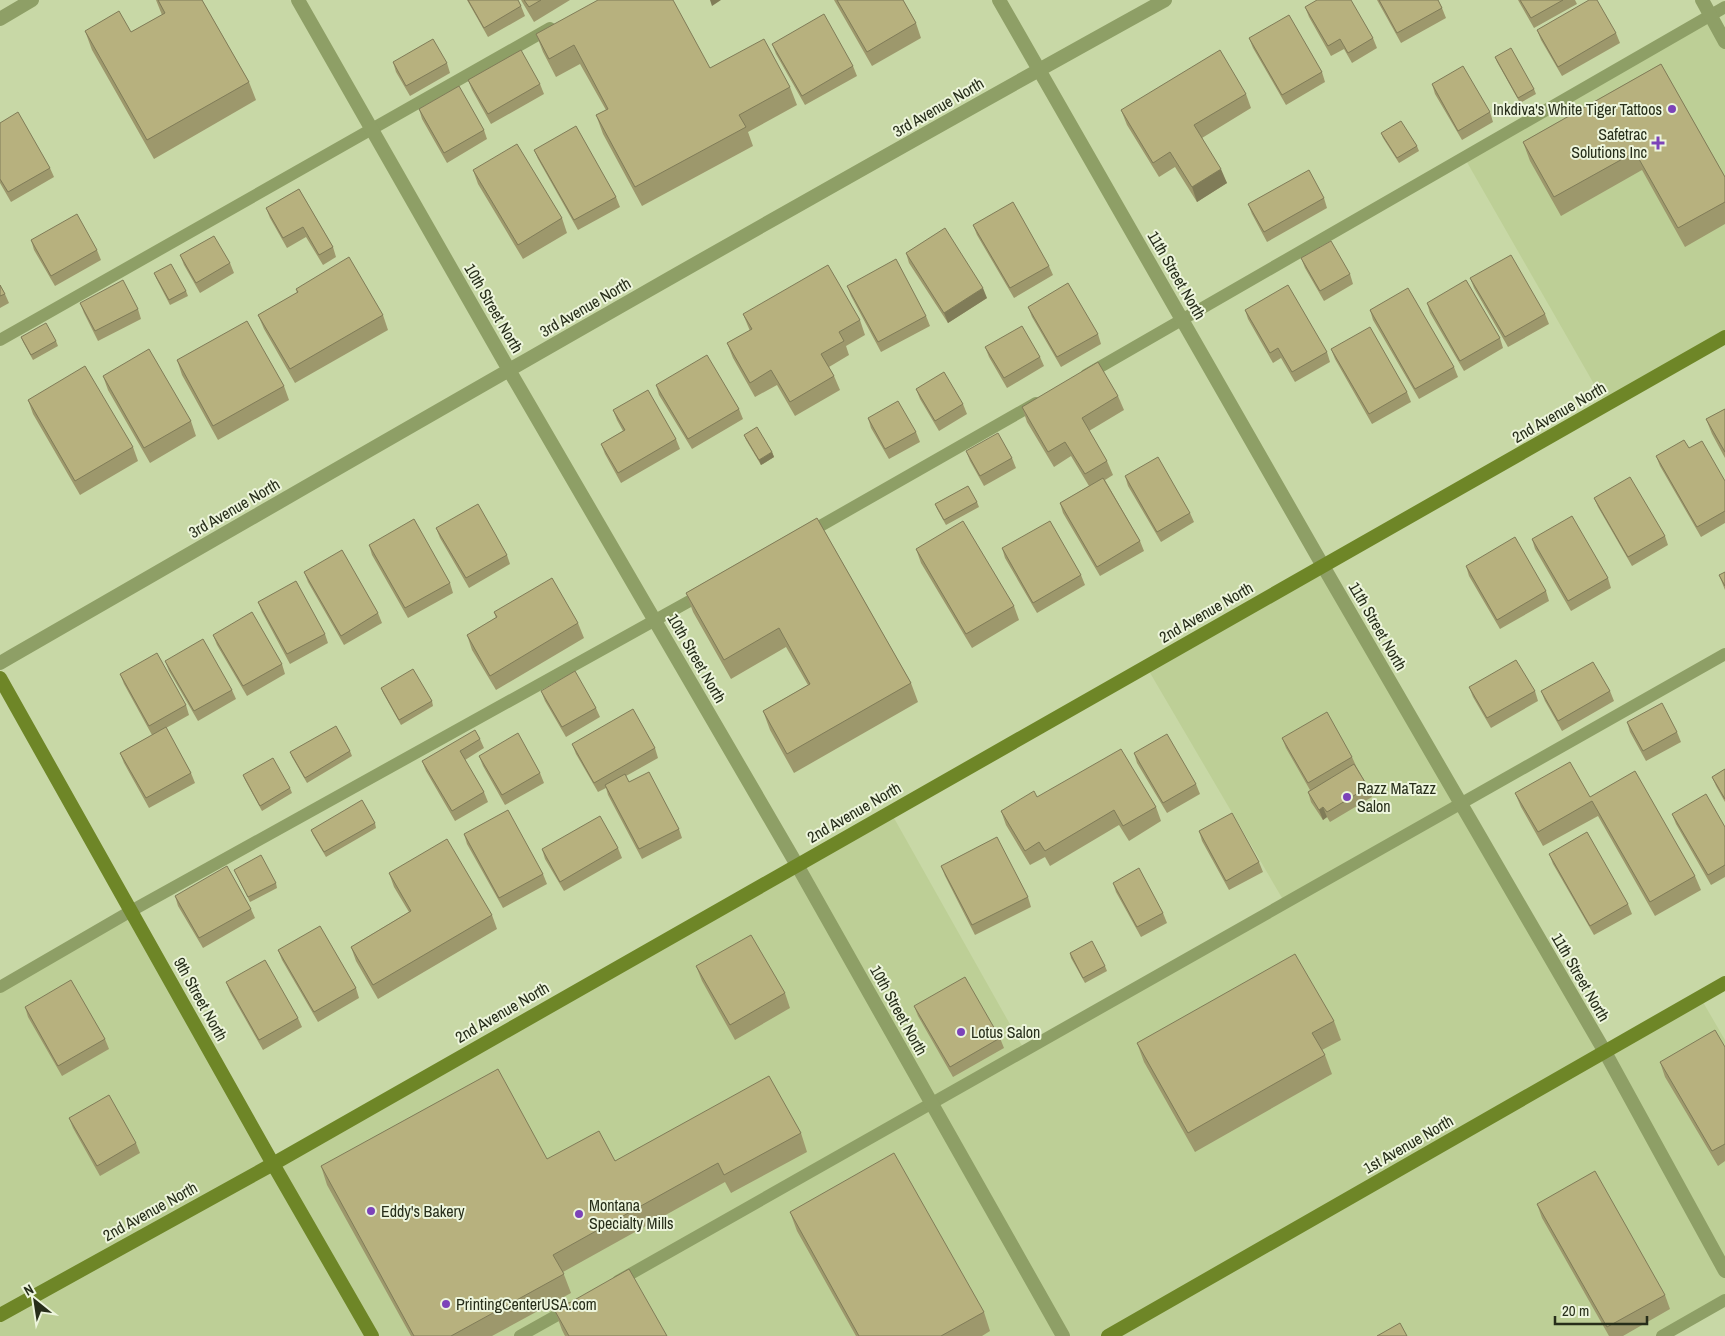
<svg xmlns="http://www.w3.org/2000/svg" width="1725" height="1336" font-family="'Archivo Narrow',sans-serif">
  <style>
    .built { fill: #bdcf96 }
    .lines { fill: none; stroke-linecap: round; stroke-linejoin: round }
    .service { stroke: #8e9f66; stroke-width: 12 }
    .minor { stroke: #8e9f66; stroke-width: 14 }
    .secondary { stroke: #6e8627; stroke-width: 14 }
    .wall { fill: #9d986c }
    .shaded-wall { fill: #807c58 }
    .building { fill: #b7b17e; stroke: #807c58 }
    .poi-dot { fill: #7c43b9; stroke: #edf5dc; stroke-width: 2 }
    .labels { text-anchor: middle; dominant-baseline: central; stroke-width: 4; stroke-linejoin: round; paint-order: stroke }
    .street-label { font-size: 16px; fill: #272e1a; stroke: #edf5dc }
    .poi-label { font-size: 16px; fill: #272e1a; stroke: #edf5dc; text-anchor: start }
  </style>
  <rect width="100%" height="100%" fill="#c8d8a6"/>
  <path class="built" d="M1710 15 1725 42V337L1606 405 1464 157Z
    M1323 566 1604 1052 1700 997 1725 1040V1300L1662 1336H0V987L131 911 273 1163 890 811 1025 1051 1285 903 1146 666Z"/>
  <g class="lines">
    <path class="service" d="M0 340 550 28
      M1086 375 1725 7
      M808 533 1036 403
      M0 987 131 911 704 593
      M618 1281 1725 654
      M520 1336 570 1308
      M1662 1336 1725 1300"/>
    <path class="minor" d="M298 0 509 370 797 865 1063 1336
      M999 0 1323 566 1605 1052 1725 1271
      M1702 0 1725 42
      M0 19 32 0
      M0 663C387 440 774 216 1165 0"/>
    <path class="secondary" d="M0 678 273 1164 372 1336
      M0 1315 273 1164 1725 337
      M1108 1336 1725 983"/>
  </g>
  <path class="wall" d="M156 0H202L249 82 256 100 154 159 92 50 85 31 131 32 162 15Z
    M467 0H518L521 6 525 16 488 37Z
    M521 0H570L534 22Z
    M834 0H903L916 23 921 38 872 66Z
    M1377 0H1438L1442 8 1446 18 1401 43Z
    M1518 0H1575L1577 4 1534 28Z
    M1305 7 1373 38 1377 48 1352 63 1344 49 1331 56 1309 17Z
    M1537 30 1616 33 1620 43 1562 76 1541 40Z
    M536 34 710 68 790 87 797 105 748 132 753 146 642 206 603 134 596 115 606 110 580 64 556 77 543 52Z
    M1249 38 1322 72 1325 82 1286 105 1253 48Z
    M772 44 853 66 857 76 805 105 776 54Z
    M1495 57 1534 89 1536 94 1520 103 1497 62Z
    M393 62 447 63 450 73 410 96 396 72Z
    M1661 64 1725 177V224L1685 247 1642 170 1561 216 1530 161 1523 142Z
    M468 80 540 84 544 94 491 124 472 90Z
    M1432 84 1490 112 1493 122 1462 140 1435 94Z
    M1246 94 1251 108 1202 138 1227 183 1197 202 1175 167 1159 177 1127 125 1121 110Z
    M419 109 484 130 487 139 447 163 422 119Z
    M0 123 50 168 54 177 11 202 0 183Z
    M1381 133 1417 146 1419 151 1399 163 1383 138Z
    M534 150 616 197 620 207 578 230 538 159Z
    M473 170 562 218 567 233 523 259 478 184Z
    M299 189 333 247 336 257 323 265 306 237 287 248 270 218 266 208Z
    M1324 198 1327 208 1267 242 1252 214 1248 204Z
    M973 225 1049 266 1053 275 1014 298 977 235Z
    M31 240 97 250 101 260 55 286 34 250Z
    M906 253 987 298 948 323 909 263Z
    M180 255 230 263 234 273 200 293 184 265Z
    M1301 258 1350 274 1353 284 1324 301 1305 268Z
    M154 273 186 291 188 296 170 305 156 278Z
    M1470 278 1545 314 1549 324 1508 347 1474 288Z
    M0 285 5 294 9 303 0 308Z
    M847 286 926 316 930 326 881 352 851 296Z
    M296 289 383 315 388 330 295 383 264 329 258 315 297 293Z
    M80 303 138 309 141 319 98 341 84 313Z
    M1427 303 1500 338 1503 348 1464 371 1430 313Z
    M1028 307 1098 334 1101 344 1061 367 1032 317Z
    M1245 310 1327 352 1330 362 1295 382 1281 358 1273 363 1248 319Z
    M1370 310 1454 367 1458 377 1419 399 1373 320Z
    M743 314 860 320 865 335 846 346 849 355 829 367 834 376 840 390 795 416 777 385 755 397 733 358 727 343 750 331Z
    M21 337 56 341 58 346 33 360 23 342Z
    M985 347 1040 357 1044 366 1007 388 989 357Z
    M1331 349 1407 392 1411 402 1372 424 1335 359Z
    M177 360 284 386 289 400 218 440 182 375Z
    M103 376 191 421 196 436 150 463 108 390Z
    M656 385 739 409 743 419 692 449 659 395Z
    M916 389 963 404 967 414 939 431 920 399Z
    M1118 396 1124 410 1089 431 1107 461 1113 475 1105 480 1140 541 1144 551 1100 576 1063 513 1060 503 1089 486 1071 456 1054 467 1027 422 1022 407Z
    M28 400 133 447 138 461 80 495 33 414Z
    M1725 409V458L1712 434 1706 419Z
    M613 410 676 439 680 449 621 483 605 454 601 444 623 431 617 420Z
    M868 418 916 432 920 442 889 459 871 428Z
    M744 435 772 452 774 457 761 465 746 440Z
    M966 451 1012 458 1016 468 984 486 970 461Z
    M1656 456 1725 481V523L1701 537 1660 466Z
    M1125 476 1190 513 1194 522 1161 542 1128 486Z
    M1594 498 1665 536 1668 545 1632 566 1598 507Z
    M977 502 979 507 946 525 937 509 935 504Z
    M817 518 911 683 918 702 794 773 770 730 763 711 808 685 786 647 731 679 693 612 686 593Z
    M436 528 507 555 510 564 469 588 440 538Z
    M1532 539 1608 578 1611 588 1571 611 1535 549Z
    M369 545 450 583 453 593 408 618 372 555Z
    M1002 548 1081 575 1085 585 1037 613 1005 558Z
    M916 549 1014 606 1019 620 972 648 921 563Z
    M1466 566 1546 591 1549 601 1500 629 1469 576Z
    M304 572 378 613 382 623 344 645 308 582Z
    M1725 572V590L1719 575Z
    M258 602 325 634 328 643 290 664 262 612Z
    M494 612 578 623 584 638 496 690 472 650 467 635 496 618Z
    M213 635 282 664 285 674 247 696 217 645Z
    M165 661 232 690 236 699 198 721 169 671Z
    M120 674 186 705 189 715 166 728 191 773 195 783 149 808 124 763 120 753 152 735 124 684Z
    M1469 687 1535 691 1538 701 1491 728 1473 697Z
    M381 688 432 701 433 706 401 725 383 693Z
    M541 691 596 708 600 717 566 737 545 701Z
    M1541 691H1610L1614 701 1562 731 1545 701Z
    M1627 722 1677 732 1681 742 1646 761 1630 732Z
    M1282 738 1352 757 1356 766 1368 787 1372 797 1330 822 1327 817 1323 820 1311 802 1308 792 1310 790 1286 748Z
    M480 739 484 748 465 760 484 792 488 802 455 821 426 771 422 761Z
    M572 744 655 748 658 758 626 776 629 782 679 829 682 838 642 859 608 795 606 788 598 792 576 754Z
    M350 751 352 756 307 783 292 757 290 752Z
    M1134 753 1196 784 1200 794 1167 813 1137 763Z
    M479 756 540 773 544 783 505 805 483 766Z
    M1725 769V802L1716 786 1712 777Z
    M243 775 290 788 292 793 262 811 245 780Z
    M1515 793 1590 797 1695 876 1701 890 1655 916 1598 816 1543 846 1521 807Z
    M1037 797 1156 807 1161 821 1129 841 1119 825 1050 866 1045 857 1030 865 1006 825 1001 811Z
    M1672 814 1725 827V877L1711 885 1676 824Z
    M375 823 376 828 326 857 313 835 311 830Z
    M1199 831 1259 862 1263 872 1229 890 1202 841Z
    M464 834 543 874 547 884 503 908 467 844Z
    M618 848 622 858 564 891 545 859 542 849Z
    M1549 854 1628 904 1632 914 1594 935 1553 864Z
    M941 866 1028 897 1031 907 975 935 945 876Z
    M234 870 276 883 277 888 250 902Z
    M389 873 492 915 497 929 378 999 356 961 351 947 409 912 394 887Z
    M1113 883 1163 913 1167 923 1141 937 1116 892Z
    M175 896 251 909 255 918 203 948 178 906Z
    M278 950 356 988 359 998 318 1022 282 960Z
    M1070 953 1105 966 1107 971 1085 983 1071 958Z
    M696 966 785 993 790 1008 735 1040 702 981Z
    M226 982 298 1018 302 1027 263 1050 230 992Z
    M914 1006 1000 1038 1004 1048 953 1077 918 1016Z
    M25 1007 105 1039 109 1049 62 1076 28 1017Z
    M1334 1021 1341 1040 1322 1050 1325 1055 1332 1074 1195 1152 1144 1062 1137 1043Z
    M1725 1047V1161L1718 1166 1665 1077 1660 1062Z
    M69 1118 136 1143 140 1153 100 1176 73 1128Z
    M801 1133 807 1152 731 1193 725 1182 563 1272 571 1293 492 1336H411L327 1185 321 1166 547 1159 615 1161Z
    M1537 1204 1665 1295 1670 1309 1623 1336H1609L1542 1218Z
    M790 1212 984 1312 990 1331 982 1336H856L797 1231Z
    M555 1311 667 1336H565L562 1330Z"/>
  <path class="shaded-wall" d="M710 0H721L712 6Z
    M1221 169 1227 183 1197 202 1192 187Z
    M983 288 987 298 948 323 944 313Z
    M772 452 774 457 761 465 759 460Z
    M1323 807 1327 817 1323 820 1319 810Z"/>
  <path class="building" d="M158 0H202L249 82 147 140 85 31 119 11 131 32 165 13Z
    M468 0H518L521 6 484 28Z
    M524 0H541L529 7Z
    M598 0H673L710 68 764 39 790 87 739 115 746 127 635 187 596 115 608 109 574 45 549 59 536 34Z
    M837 0H903L916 23 867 52Z
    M1317 0H1351L1373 38 1348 53 1340 39 1328 46 1305 7Z
    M1379 0H1438L1442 8 1397 33Z
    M1520 0H1563L1531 18Z
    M1589 0H1597L1616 33 1558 67 1537 30Z
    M824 14 853 66 802 96 772 44Z
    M1289 15 1322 72 1282 95 1249 38Z
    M433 39 447 63 406 86 393 62Z
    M1511 48 1534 89 1518 98 1495 57Z
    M521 50 540 84 488 114 468 80Z
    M1220 50 1246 94 1194 125 1221 169 1192 187 1170 152 1153 163 1121 110Z
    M1661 64 1725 177V202L1678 228 1635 152 1554 197 1523 142Z
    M1463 66 1490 112 1458 131 1432 84Z
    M459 86 484 130 444 153 419 109Z
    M18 112 50 168 8 192 0 179V123Z
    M1401 121 1417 146 1397 158 1381 133Z
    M576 126 616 197 574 220 534 150Z
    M517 144 562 218 518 245 473 170Z
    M1309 170 1324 198 1264 232 1248 204Z
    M299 189 333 247 319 255 303 227 283 238 266 208Z
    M1013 202 1049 266 1010 288 973 225Z
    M77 214 97 250 51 276 31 240Z
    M945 228 983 288 944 313 906 253Z
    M214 236 230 263 196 283 180 255Z
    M1331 241 1350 274 1320 291 1301 258Z
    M1511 255 1545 314 1505 337 1470 278Z
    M349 257 383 315 290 369 258 315 298 292 296 289Z
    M896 259 926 316 878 342 847 286Z
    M171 264 186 291 169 300 154 273Z
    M828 265 860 320 839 332 844 341 821 354 834 376 790 402 771 370 750 383 727 343 752 329 743 314Z
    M123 280 138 309 95 331 80 303Z
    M1466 280 1500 338 1460 361 1427 303Z
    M1068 283 1098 334 1057 357 1028 307Z
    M0 285 5 294 0 296Z
    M1288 285 1327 352 1292 372 1278 348 1270 353 1245 310Z
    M1408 288 1454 367 1415 389 1370 310Z
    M247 321 284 386 213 426 177 360Z
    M46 323 56 341 31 355 21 337Z
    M1022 326 1040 357 1004 378 985 347Z
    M1370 327 1407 392 1369 414 1331 349Z
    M149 349 191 421 144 448 103 376Z
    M707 355 739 409 688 439 656 385Z
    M1098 362 1118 396 1082 418 1107 461 1085 474 1065 442 1048 452 1022 407Z
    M85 366 133 447 75 481 28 400Z
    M944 372 963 404 935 421 916 389Z
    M648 390 676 439 618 473 601 444 625 430 613 410Z
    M898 401 916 432 885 449 868 418Z
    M1725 409V452L1706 419Z
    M757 427 772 452 759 460 744 435Z
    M998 433 1012 458 980 476 966 451Z
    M1684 440 1689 448 1702 441 1725 481V511L1697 527 1656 456Z
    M1158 457 1190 513 1157 532 1125 476Z
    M1630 477 1665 536 1628 557 1594 498Z
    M1103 478 1140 541 1097 567 1060 503Z
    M968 486 977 502 944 520 935 504Z
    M478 504 507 555 466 578 436 528Z
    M1572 516 1608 578 1568 601 1532 539Z
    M817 518 911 683 787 754 763 711 810 684 779 628 724 660 686 593Z
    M414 519 450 583 405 608 369 545Z
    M963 521 1014 606 966 634 916 549Z
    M1050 521 1081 575 1033 603 1002 548Z
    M1515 537 1546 591 1497 620 1466 566Z
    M342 550 378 613 341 636 304 572Z
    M1725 572V586L1719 575Z
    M552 578 578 623 490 676 467 635 497 617 494 612Z
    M296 581 325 634 287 654 258 602Z
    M252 612 282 664 243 686 213 635Z
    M203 639 232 690 194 711 165 661Z
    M157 653 186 705 149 726 120 674Z
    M1516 660 1535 691 1487 718 1469 687Z
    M1593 662 1610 691 1558 721 1541 691Z
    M413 669 432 701 399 720 381 688Z
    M575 671 596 708 562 727 541 691Z
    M1662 703 1677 732 1643 751 1627 722Z
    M633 709 655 748 594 783 572 744Z
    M1327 712 1352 757 1308 783 1282 738Z
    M336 726 350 751 305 778 290 752Z
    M166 727 191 773 146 798 120 753Z
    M475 730 480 739 460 751 484 792 452 811 422 761Z
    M518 733 540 773 502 795 479 756Z
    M1167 734 1196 784 1163 803 1134 753Z
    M1121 749 1156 807 1123 826 1114 810 1045 851 1039 842 1025 851 1001 811 1034 791 1037 797Z
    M273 758 290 788 260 806 243 775Z
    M1570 762 1590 797 1635 771 1695 876 1650 902 1592 801 1538 832 1515 793Z
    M1354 764 1368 787 1327 812 1323 807 1319 810 1308 792Z
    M1725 769V799L1712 777Z
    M649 772 679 829 639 849 605 785 625 774 629 782Z
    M1706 794 1725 827V865L1708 875 1672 814Z
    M362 800 375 823 324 852 311 830Z
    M508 810 543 874 499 898 464 834Z
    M1232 813 1259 862 1226 881 1199 831Z
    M600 816 618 848 560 882 542 849Z
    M1587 832 1628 904 1590 926 1549 854Z
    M997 837 1028 897 972 925 941 866Z
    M447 839 492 915 373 985 351 947 411 911 389 873Z
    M261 855 276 883 248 897 234 870Z
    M227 866 251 909 199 938 175 896Z
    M1139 868 1163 913 1137 927 1113 883Z
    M320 926 356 988 314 1012 278 950Z
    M751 935 785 993 730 1025 696 966Z
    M1092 941 1105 966 1083 978 1070 953Z
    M1295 954 1334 1021 1312 1033 1325 1055 1188 1133 1137 1043Z
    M265 960 298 1018 259 1040 226 982Z
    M965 977 1000 1038 950 1067 914 1006Z
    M71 980 105 1039 58 1066 25 1007Z
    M1715 1030 1725 1047V1144L1712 1151 1660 1062Z
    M498 1069 547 1159 599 1131 615 1161 769 1076 801 1133 724 1175 718 1163 553 1255 564 1274 451 1336H414L321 1166Z
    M109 1095 136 1143 97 1166 69 1118Z
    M894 1153 984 1312 941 1336H859L790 1212Z
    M1595 1171 1665 1295 1607 1327 1537 1204Z
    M629 1269 667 1336H569L555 1311Z
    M1400 1323 1407 1336H1377Z"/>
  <g class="poi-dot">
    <circle cx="1672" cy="109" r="5"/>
    <path d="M1655.5 135.5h5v5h5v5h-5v5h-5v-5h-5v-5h5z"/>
    <circle cx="1347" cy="797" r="5"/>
    <circle cx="961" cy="1032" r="5"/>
    <circle cx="371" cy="1211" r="5"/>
    <circle cx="579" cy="1214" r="5"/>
    <circle cx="446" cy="1304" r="5"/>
  </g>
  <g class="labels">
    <g class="street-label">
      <text transform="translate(938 107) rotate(-30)">3rd Avenue North</text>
      <text transform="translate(1177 275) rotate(60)">11th Street North</text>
      <text transform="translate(585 307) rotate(-30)">3rd Avenue North</text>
      <text transform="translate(494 308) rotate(60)">10th Street North</text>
      <text transform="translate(1559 412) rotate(-30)">2nd Avenue North</text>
      <text transform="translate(234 508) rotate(-30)">3rd Avenue North</text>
      <text transform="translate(1206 612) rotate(-30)">2nd Avenue North</text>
      <text transform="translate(1378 626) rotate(60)">11th Street North</text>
      <text transform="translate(697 658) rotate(60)">10th Street North</text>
      <text transform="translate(854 812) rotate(-30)">2nd Avenue North</text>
      <text transform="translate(1581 977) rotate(60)">11th Street North</text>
      <text transform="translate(201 999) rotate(61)">9th Street North</text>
      <text transform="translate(899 1010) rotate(61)">10th Street North</text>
      <text transform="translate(502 1012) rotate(-30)">2nd Avenue North</text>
      <text transform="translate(1408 1144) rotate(-30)">1st Avenue North</text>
      <text transform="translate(150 1211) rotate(-29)">2nd Avenue North</text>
    </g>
    <g class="poi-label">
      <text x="1662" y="109" text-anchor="end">Inkdiva's White Tiger Tattoos</text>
      <text x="1647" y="134" text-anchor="end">Safetrac<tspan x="1647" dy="18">Solutions Inc</tspan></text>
      <text x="1357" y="788">Razz MaTazz<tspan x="1357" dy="18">Salon</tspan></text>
      <text x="971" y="1032">Lotus Salon</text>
      <text x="589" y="1205">Montana<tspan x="589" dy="18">Specialty Mills</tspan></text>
      <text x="381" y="1211">Eddy's Bakery</text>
      <text x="456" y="1304">PrintingCenterUSA.com</text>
    </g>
  </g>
  <g transform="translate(35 1301) rotate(330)" stroke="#edf5dc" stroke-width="4" paint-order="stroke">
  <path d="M0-4L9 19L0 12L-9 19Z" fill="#272e1a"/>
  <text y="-8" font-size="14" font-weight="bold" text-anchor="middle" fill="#272e1a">N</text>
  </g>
  <path d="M1555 1316v8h92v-8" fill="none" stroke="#272e1a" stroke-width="2.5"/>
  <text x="1562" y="1316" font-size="15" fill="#272e1a" stroke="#edf5dc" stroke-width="4" paint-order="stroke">20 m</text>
</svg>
